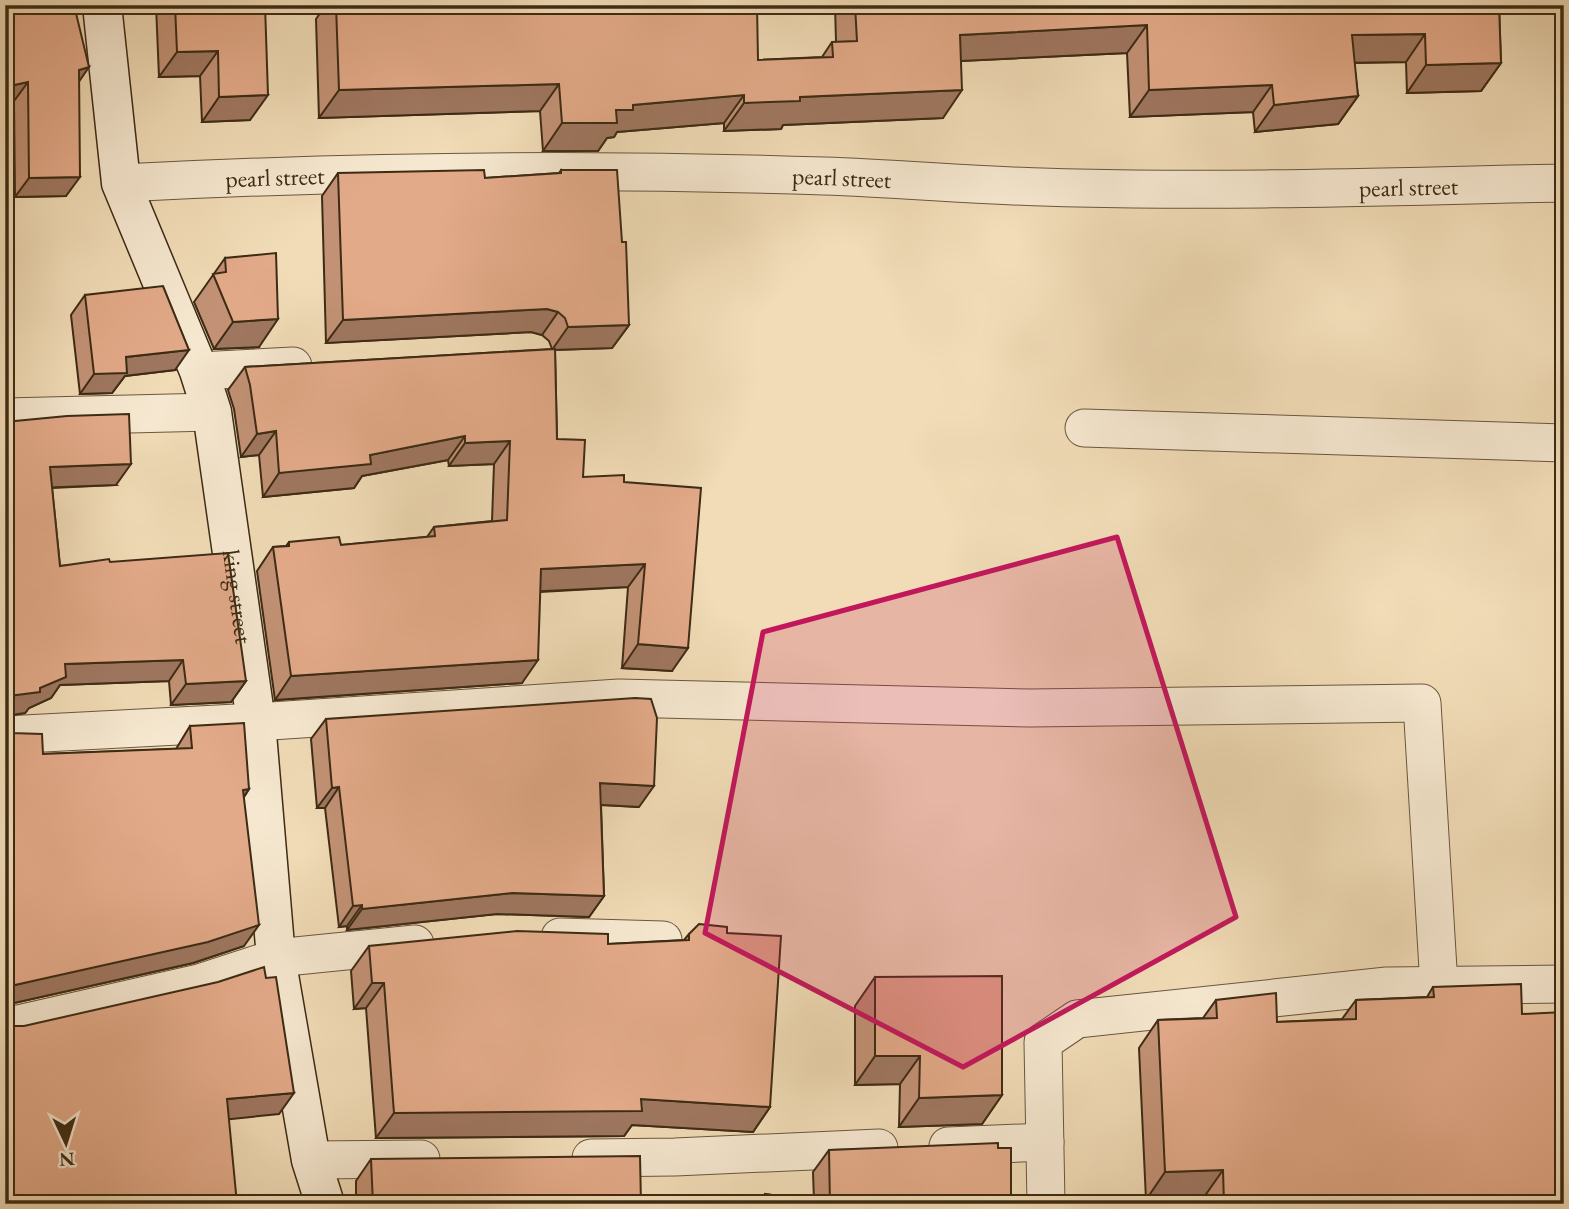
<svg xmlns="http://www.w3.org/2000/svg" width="1569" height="1209" font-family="'EB Garamond',serif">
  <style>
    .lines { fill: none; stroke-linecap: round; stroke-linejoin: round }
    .street-casing { stroke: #6a573d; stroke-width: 39 }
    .secondary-casing { stroke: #3d2b14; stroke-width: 41 }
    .street { stroke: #f6e8d0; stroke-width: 37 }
    .secondary { stroke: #f6e8d0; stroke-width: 38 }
    .wall { fill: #c39276; stroke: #3d2b14; stroke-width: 2 }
    .shaded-wall { fill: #9f7760; stroke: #3d2b14; stroke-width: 2 }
    .building { fill: #e3aa89; stroke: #3d2b14; stroke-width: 2 }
    .marked { fill: #c2185b; fill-opacity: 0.2; stroke: #c2185b; stroke-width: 5; stroke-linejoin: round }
    .labels { text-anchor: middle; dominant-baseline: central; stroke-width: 5; stroke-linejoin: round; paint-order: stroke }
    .street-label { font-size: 24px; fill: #3d2b14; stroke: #f6e8d0 }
  </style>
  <rect width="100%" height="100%" fill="#f1dcb7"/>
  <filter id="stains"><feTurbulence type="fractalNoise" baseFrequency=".00286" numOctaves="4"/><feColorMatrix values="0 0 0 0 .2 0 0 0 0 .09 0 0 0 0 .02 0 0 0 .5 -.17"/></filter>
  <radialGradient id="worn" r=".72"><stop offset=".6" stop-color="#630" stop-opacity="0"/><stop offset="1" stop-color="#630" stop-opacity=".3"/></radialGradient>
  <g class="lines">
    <g class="street-casing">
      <g id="street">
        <path id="s1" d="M121 183C355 171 590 168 824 176 909 179 993 187 1078 188 1240 192 1402 186 1564 183"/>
        <path d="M199 371 293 366"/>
        <path d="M5 417 212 412"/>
        <path d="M1084 428 1564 443"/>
        <path d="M5 735 256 722 619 698 1030 708 1422 703 1439 986"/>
        <path d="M560 937 663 940"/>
        <path d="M5 1027 199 983 276 958 415 944"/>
        <path d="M948 1146 1045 1142"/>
        <path d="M591 1158 675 1157 879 1148"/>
        <path d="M311 1160 421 1159"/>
        <path d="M1046 1204 1043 1042 1077 1019 1387 986 1564 984"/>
      </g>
    </g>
    <g class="secondary-casing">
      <g id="secondary">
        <path id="s2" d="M102 5 121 183 199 371 212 412 256 722 276 958 311 1160 325 1204"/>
      </g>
    </g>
    <use href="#street" class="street"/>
    <use href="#secondary" class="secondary"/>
  </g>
  <path class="wall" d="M5 5 79 82 66 196 15 197 14 101Z
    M156 5H265L250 120 202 122 200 76 159 77Z
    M326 5H395V8L758 60 822 57 832 42H836L835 5H1499L1501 63 1481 91 1407 93 1406 62 1354 63 1358 96 1338 124 1255 132 1253 112 1130 117 1127 53 961 61 943 118 783 125 781 129 724 131V123L617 132 614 137 607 138 598 151H543L540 111 319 118 316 19Z
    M561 170 629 325 612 348 555 350 557 439 583 477 624 482 672 671 622 668 628 587 540 592 522 683 275 700 257 571 273 547 286 546 289 542 341 545 427 537 434 527 492 521 494 464 449 466 448 460 362 476 354 488 263 497 259 455 241 457 234 409 228 390 245 367 552 349 549 341 542 335 531 332 326 343 322 196 338 173 485 178 559 173Z
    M225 258 259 347 214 349 194 302Z
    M85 295 175 370 125 376 112 393 80 394 71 315Z
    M5 422 116 485 52 488 60 566 110 562 246 681 231 702 171 705 169 681 60 685 51 698 29 708 25 713 5 716Z
    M326 719 639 807 601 805 604 896 589 917 497 914 347 930V926L339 927 325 808H317L311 739Z
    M190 726 249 789 244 797V946L193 963 5 1005V728L43 754 176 749Z
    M727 933 770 1107 753 1132 632 1125 624 1136 376 1138 366 1008 354 1009 351 971 369 946 608 944 684 940 689 934Z
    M875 977 1002 1095 982 1124 899 1127 900 1084 855 1085V1006Z
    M1433 987 1522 1014 1564 1204H1204V1197L1146 1200 1139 1048 1158 1020 1203 1018 1216 1000 1277 1022 1342 1019 1356 1000 1427 997Z
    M998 1148 1011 1204H758L765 1194 814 1201 813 1172 829 1150Z
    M371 1159 641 1204H356V1181Z"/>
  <path class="shaded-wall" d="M1147 25 1127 53 941 62 960 35Z
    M1425 34 1406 62 1332 63 1352 35Z
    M218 51 200 76 159 77 177 52Z
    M1501 63 1481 91 1407 93 1426 65Z
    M89 67 76 86 79 70Z
    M28 82 14 101 5 103V87Z
    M559 84 540 111 319 118 339 90Z
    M1272 85 1253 112 1130 117 1149 90Z
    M962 90 943 118 783 125 781 129 724 131 744 103 800 97Z
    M268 95 250 120 202 122 219 97Z
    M744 95 724 123 617 132 614 137 607 138 598 151H543L562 123 616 110 633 105Z
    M1358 96 1338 124 1255 132 1274 105Z
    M80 177 66 196 15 197 29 178Z
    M547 309 558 312 542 335 531 332 326 343 343 320Z
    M278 319 259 347 214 349 233 322Z
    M629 325 612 348 552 350 568 327Z
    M189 350 175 370 125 376 112 393 80 394 94 374 126 357Z
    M276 431 259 455 241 457 257 434Z
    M465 436 448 460 362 476 354 488 263 497 279 473Z
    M510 441 494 464 449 466 465 443Z
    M131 464 116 485 35 488 50 467Z
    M645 564 628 587 525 592 541 569Z
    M638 644 688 648 672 671 622 668Z
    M183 660 169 681 60 685 51 698 29 708 25 713 5 716V700L9 696 40 688 65 664Z
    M538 660 522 683 275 700 291 676Z
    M246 681 231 702 171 705 186 684Z
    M600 783 654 786 639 807 586 804Z
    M339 787 325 808H317L332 788Z
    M249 789 235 810 243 790Z
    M512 893 604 896 589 917 497 914 347 930 362 909Z
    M362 905 347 926 339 927 353 906Z
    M259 925 244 946 193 963 5 1005V991L15 985Z
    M372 983H384L366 1008 354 1009Z
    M875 1056H920L900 1084 855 1085Z
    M294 1093 279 1114 212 1121 227 1099Z
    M1002 1095 982 1124 899 1127 919 1098Z
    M641 1099 770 1107 753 1132 632 1125 624 1136 376 1138 394 1113Z
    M1223 1170 1204 1197 1146 1200 1165 1172Z
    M1564 1201V1204H1529V1203Z"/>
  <path class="building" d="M5 5H74L89 67 79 70 80 177 29 178 28 82 5 87Z
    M175 5H265L268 95 219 97 218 51 177 52Z
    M336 5H395V8L439 5H757L758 60 833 57 832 42 857 41 855 5H1499L1501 63 1426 65 1425 34 1352 35 1358 96 1274 105 1272 85 1149 90 1147 25 960 35 962 90 800 97V101L744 103V95L633 105V110H616L617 123H562L559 84 339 90Z
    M484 170 485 178 561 173V170H617L622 242H626L629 325 568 327 565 318 558 312 547 309 343 320 338 173Z
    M276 253 278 319 233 322 213 274 226 272 225 258Z
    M163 286 189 350 126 357 127 373 94 374 85 295Z
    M555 349 557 439 585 440 583 477 624 475V482L701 488 688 648 638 644 645 564 541 569 538 660 291 676 273 547 289 546V542L339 537 341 545 435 536 434 527 507 520 510 441 465 443V436L370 455 371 464 279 473 276 431 257 434 250 385 245 367Z
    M129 414 131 464 50 467 60 566 109 559 110 562 228 553 246 681 186 684 183 660 65 664 66 677 40 688V692L9 696 5 700V422L67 416Z
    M635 698 651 699 657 718 654 786 600 783 604 896 512 893 362 909V905L353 906 339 787 332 788 326 719Z
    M244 723 249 789 243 790 259 925 208 942 15 985 5 991V728L11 733 42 734 43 754 192 748 190 726Z
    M699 924 727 927V933L781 936 770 1107 641 1099 642 1111 394 1113 384 983H372L369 946 517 931 608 934V944L689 940V934Z
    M264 967 266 978 276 977 294 1093 227 1099 237 1204H5V1020L13 1026H24L218 982Z
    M1002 976V1095L919 1098 920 1056H875V977Z
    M1521 984 1522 1014 1564 1012V1201L1530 1204H1224L1223 1170 1165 1172 1158 1020 1217 1018 1216 1000 1276 993 1277 1022 1356 1019V1000L1434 997 1433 987Z
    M998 1143V1148H1011V1204H763L765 1194 830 1204 829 1150Z
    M640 1156 641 1204H373L371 1159Z"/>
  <path class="marked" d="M1117 537 1236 917 963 1067 705 933 763 632Z"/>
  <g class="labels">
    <g class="street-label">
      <text stroke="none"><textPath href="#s1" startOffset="154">pearl street</textPath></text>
      <text stroke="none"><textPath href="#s1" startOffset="721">pearl street</textPath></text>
      <text stroke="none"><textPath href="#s1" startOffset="1288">pearl street</textPath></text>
      <text stroke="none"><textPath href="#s2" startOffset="612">king street</textPath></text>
    </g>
  </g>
  <rect width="1569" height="1209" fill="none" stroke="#f1dcb7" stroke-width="28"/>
  <rect x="7" y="7" width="1555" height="1195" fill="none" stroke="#3d2b14" stroke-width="3.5"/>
  <rect x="14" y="14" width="1541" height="1181" fill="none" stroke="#3d2b14" stroke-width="2"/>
  <g transform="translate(66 1143) rotate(176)" stroke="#f6e8d0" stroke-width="5" paint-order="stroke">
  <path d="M0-5L12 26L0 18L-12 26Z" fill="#3d2b14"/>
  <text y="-10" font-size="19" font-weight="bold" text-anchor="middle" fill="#3d2b14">N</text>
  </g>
  <rect width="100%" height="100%" filter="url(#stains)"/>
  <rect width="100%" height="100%" fill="url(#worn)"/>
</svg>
